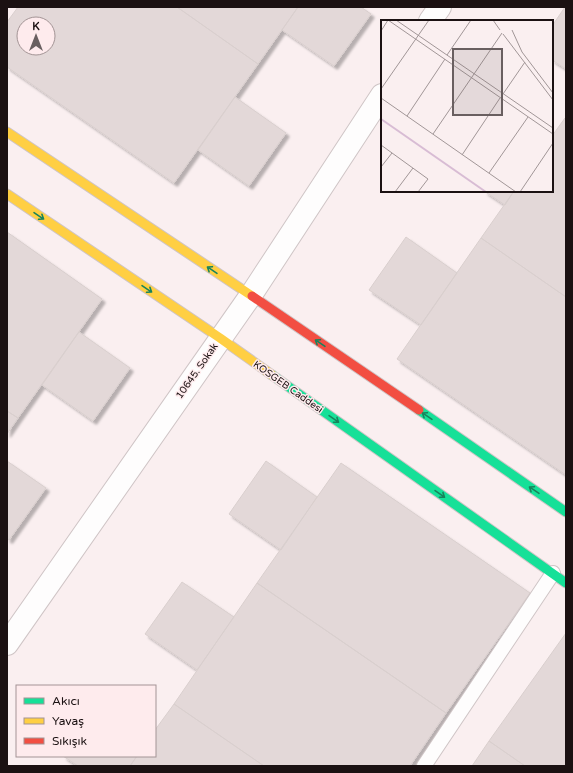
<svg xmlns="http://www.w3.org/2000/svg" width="573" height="773" font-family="'Varela Round',sans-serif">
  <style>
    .building { fill: #e3d8d8; stroke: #d9cfce; fill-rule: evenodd; filter: url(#shadow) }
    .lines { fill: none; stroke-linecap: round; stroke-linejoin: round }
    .lane-casing { stroke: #cfc5c6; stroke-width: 16 }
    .street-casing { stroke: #cfc5c6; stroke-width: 24 }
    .fast-casing { stroke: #cfc5c6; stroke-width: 11 }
    .slow-casing { stroke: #cfc5c6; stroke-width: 11 }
    .jam-casing { stroke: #cfc5c6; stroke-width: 11 }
    .lane { stroke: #fefdfd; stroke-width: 14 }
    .street { stroke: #fefdfd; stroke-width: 22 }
    .fast { stroke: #16e098; stroke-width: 9 }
    .slow { stroke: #ffcf43; stroke-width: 9 }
    .jam { stroke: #f24e42; stroke-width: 9 }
    .oneway { stroke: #18835c }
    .labels { text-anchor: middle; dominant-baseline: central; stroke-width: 3; stroke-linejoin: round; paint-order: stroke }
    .street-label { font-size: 10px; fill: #1b1112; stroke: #feebed }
    .inset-river { fill: none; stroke: #d8bcd4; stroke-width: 2 }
    .inset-road { fill: none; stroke: #a19697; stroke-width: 1 }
    .view { fill: #695f60; fill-opacity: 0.15; stroke: #695f60; stroke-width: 2 }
    .inset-edge { fill: none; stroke: #1b1112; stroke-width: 2 }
  </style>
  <defs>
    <filter id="shadow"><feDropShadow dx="3.5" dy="3.5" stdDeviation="1" flood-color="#0004"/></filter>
  </defs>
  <rect width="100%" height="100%" fill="#faeff0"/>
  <path class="building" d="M18 7H177L258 64 174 183 7 67V22ZM24 24H48V48H24Z
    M177 7H298L258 64Z
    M298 7H361L371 14 334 66 282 30Z
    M565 7H566V69L552 60V26Z
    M235 97 286 133 249 186 198 150Z
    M565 118 566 119V297L481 238 514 191H552V136Z
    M484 191H514L505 205Z
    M7 232 102 299 18 418 7 411Z
    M406 237 457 273 421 325 369 290Z
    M481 238 566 297V475L397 359Z
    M79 332 130 368 93 421 42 385Z
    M7 411 18 418 7 434Z
    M7 461 46 488 9 540 7 539Z
    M266 461 317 497 281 550 229 514Z
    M341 463 530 593 446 713 257 583Z
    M182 582 234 617 197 670 145 634Z
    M257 583 446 713 410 766H264L174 704Z
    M566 633V766H525L489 741Z
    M174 704 264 766H130L137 756H155V730Z
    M489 741 525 766H472Z
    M63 756H137L130 766H78Z"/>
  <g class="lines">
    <g class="lane-casing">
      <path id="lane" d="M424 766 553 573"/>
    </g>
    <g class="street-casing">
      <path id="street" d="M430 21 440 7
        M7 644 251 295 382 95"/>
    </g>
    <g class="fast-casing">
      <path id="fast" d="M272 375 566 583
        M419 410 566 512"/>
    </g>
    <g class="slow-casing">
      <path id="slow" d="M7 132 252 296
        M7 194 220 338 272 375"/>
    </g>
    <g class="jam-casing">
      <path id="jam" d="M252 296 419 410"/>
    </g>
    <use href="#lane" class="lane"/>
    <use href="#street" class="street"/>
    <use href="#fast" class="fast"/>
    <use href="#slow" class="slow"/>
    <use href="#jam" class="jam"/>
  </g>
  <defs><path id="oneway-shaft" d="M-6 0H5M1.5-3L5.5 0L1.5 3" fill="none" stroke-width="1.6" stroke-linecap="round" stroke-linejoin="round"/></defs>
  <g class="oneway">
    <use href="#oneway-shaft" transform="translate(39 216) rotate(34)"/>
    <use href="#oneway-shaft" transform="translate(212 270) rotate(-146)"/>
    <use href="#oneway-shaft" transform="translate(147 289) rotate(34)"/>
    <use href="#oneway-shaft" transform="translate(320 343) rotate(-146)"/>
    <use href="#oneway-shaft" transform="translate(427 416) rotate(-146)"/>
    <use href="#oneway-shaft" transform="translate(334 419) rotate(35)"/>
    <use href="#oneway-shaft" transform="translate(534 490) rotate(-146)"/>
    <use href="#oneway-shaft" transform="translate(440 494) rotate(35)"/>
  </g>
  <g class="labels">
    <g class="street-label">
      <text transform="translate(197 371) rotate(-55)">10645. Sokak</text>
      <text transform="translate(288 387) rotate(35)">KOSGEB Caddesi</text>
    </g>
  </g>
  <g transform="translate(381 20)">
    <rect width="172" height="172" fill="#faeff0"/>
    <path class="inset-river" d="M0 99 105 172"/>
    <path class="inset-road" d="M7 0 172 114M15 0 172 108M112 0 119 10M131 10 141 32 172 73M0 11 7 0M122 14 172 80M66 35 90 0M0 69 48 0M122 74 144 42M0 78 135 172M26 96 64 39M52 114 121 13M0 125 47 159 37 172M81 135 119 78M0 147 11 133M108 153 147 97M14 172 32 148M139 172 172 123"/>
    <path class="view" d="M72 29H121V95H72Z"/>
    <rect width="172" height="172" class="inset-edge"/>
  </g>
  <rect width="573" height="773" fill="none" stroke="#1b1112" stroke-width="16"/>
  <rect x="16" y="685" width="140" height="72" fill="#feebed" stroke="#a39495"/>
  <rect x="24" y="698" width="20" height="6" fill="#16e098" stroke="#a39495"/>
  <text x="52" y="705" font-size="12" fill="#1b1112">Akıcı</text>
  <rect x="24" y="718" width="20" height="6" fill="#ffcf43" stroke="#a39495"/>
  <text x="52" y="725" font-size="12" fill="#1b1112">Yavaş</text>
  <rect x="24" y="738" width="20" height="6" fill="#f24e42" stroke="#a39495"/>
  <text x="52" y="745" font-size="12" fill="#1b1112">Sıkışık</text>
  <g transform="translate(36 36)"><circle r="19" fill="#feebed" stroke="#a39495"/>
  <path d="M0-3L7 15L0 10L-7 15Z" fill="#695f60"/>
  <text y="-6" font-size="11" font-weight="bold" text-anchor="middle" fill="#1b1112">K</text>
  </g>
</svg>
